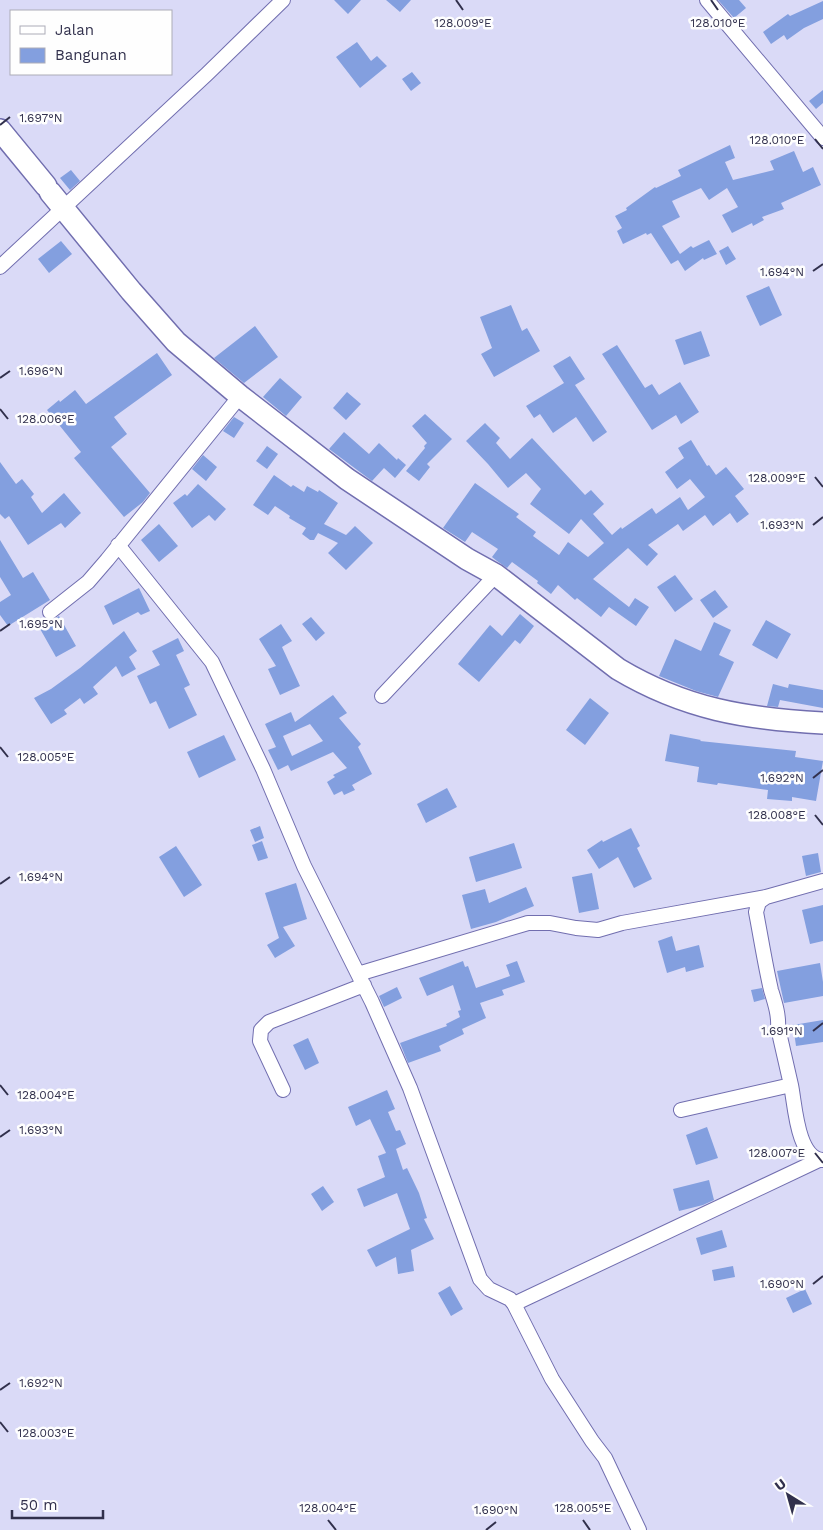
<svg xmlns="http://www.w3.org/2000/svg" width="823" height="1530" font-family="'Work Sans',sans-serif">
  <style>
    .building { fill: #839fdf; fill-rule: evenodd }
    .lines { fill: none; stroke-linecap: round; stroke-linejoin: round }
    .minor-casing { stroke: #716eaf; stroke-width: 16 }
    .highway-casing { stroke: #716eaf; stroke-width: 24 }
    .minor { stroke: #fff; stroke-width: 14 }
    .highway { stroke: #fff; stroke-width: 21 }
    .ticks { fill: none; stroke: #31304c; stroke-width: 2 }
    .ticks-label { font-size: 12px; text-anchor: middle; fill: #31304c; stroke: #fefefe; stroke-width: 5; stroke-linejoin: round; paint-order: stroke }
  </style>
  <rect width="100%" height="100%" fill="#dadaf7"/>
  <path class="building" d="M334 0H361L348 14Z
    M386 0H411L400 12Z
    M718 0H739L746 8 734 18Z
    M823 1V19L804 28 787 40 784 35 771 44 763 32 788 14 790 16Z
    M357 42 371 61 377 56 387 66 360 88 336 57Z
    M412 72 421 83 411 91 402 79Z
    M823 90V103L816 109 809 101Z
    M730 145 735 158 725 162 733 180 774 170 770 161 794 151 803 172 813 167 821 185 781 203 784 209 762 217 764 220 753 226 752 223 732 233 722 215 738 207 727 188 709 200 701 188 672 201 680 217 662 226 680 254 691 246 693 248 709 240 717 254 704 260 703 258 685 271 678 260 671 264 651 233 647 235 646 233 623 244 617 231 622 228 615 216 627 210 626 208 655 187 656 188 681 176 678 170Z
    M71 170 80 181 70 190 60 178Z
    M61 241 72 254 49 273 38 259Z
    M728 246 736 259 726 265 719 251Z
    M769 286 782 315 760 326 746 296Z
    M511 305 522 331 527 328 540 351 494 377 481 354 492 348 480 317Z
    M255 326 278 357 244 383 214 358Z
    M701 331 710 356 684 365 675 340Z
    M617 345 645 388 652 384 659 395 680 382 699 412 681 424 676 415 652 430 602 354Z
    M157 353 172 375 114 417 127 434 111 447 150 493 143 502 124 517 74 458 81 452 47 410 59 400 60 402 75 390 86 404Z
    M570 356 585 379 575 385 607 432 593 442 576 417 553 433 540 414 534 418 526 406 564 383 553 366Z
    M280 378 302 397 286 416 263 397Z
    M347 392 361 404 346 420 333 408Z
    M425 414 452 439 427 464 430 467 419 481 406 471 425 448 424 446 427 443 412 426Z
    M234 417 244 423 234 438 223 431Z
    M485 423 500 438 496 443 510 459 532 438 585 495 591 490 604 504 593 514 612 535 621 527 622 529 652 508 656 514 680 497 688 510 705 497 690 479 677 489 665 472 684 458 678 448 691 440 707 466 709 465 716 475 726 467 744 489 735 496 749 514 737 523 730 513 713 526 705 515 683 531 678 524 648 545 658 554 647 566 628 548 593 579 629 607 635 598 649 607 636 626 609 607 601 617 577 598 575 600 558 585 551 594 537 583 538 581 512 562 507 568 497 561 492 557 498 549 472 532 465 542 443 528 475 483 519 514 516 517 536 532 533 536 559 555 568 542 588 557 604 543 581 519 569 534 530 504 541 489 526 473 508 488 488 464 466 441Z
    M344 432 369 454 379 443 397 460 398 458 406 465 395 478 384 468 372 481 329 449Z
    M267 446 278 454 267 469 256 461Z
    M203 455 217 467 206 481 192 469Z
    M0 462 16 484 22 479 34 494 31 497 42 513 64 493 81 513 65 528 61 523 28 545 9 516 5 519 0 514Z
    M274 475 291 487 293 485 304 492 307 486 318 492 319 490 338 503 324 524 346 535 355 526 373 543 346 570 328 553 338 543 318 533 314 540H310L302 534 306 528 289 518 290 516 275 506 268 515 253 505Z
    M198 484 226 509 215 521 209 515 192 528 173 503 185 494 187 496Z
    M159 524 178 546 159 562 141 540Z
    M0 540 23 578 33 572 50 600 8 626 0 615V602L11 595 0 577Z
    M675 575 693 599 675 612 657 587Z
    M139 588 150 611 141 615 138 612 113 625 104 606Z
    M715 590 728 607 713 618 700 600Z
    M520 614 534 626 520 644 515 640 479 682 458 664 490 625 502 636Z
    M59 616 76 646 56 657 39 627Z
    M311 617 325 633 316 641 302 624Z
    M766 620 791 634 777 659 752 645Z
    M714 622 731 630 719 655 734 662 718 697 696 691 659 676 675 639 701 651Z
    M281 624 292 641 282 647 300 686 280 695 268 669 276 666 259 639Z
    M124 631 137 651 129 657 136 669 122 677 116 666 93 687 98 694 84 704 80 698 64 710 67 714 51 724 34 698 51 689 80 668Z
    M178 638 184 651 176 655 190 685 184 688 197 715 169 729 156 701 150 704 137 676 160 665 152 651Z
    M773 684 788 688 789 684 823 690V708L780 700 778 707 767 706Z
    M333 695 347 713 339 718 361 744 358 747 372 774 352 785 355 790 344 795 342 791 334 795 327 782 335 777 333 775 347 768 333 752 291 771 288 765 278 770 268 750 276 747 265 724 291 712 295 722ZM310 724 323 741 292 756 283 736Z
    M590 698 609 713 585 745 566 730Z
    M670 734 701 740 700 741 796 751 795 757 823 761 816 801 792 797V801L767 799 768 790 718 783 717 785 697 782 699 767 665 761Z
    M224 735 236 760 199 778 187 752Z
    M447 788 457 807 426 823 417 804Z
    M260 826 264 838 255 842 250 830Z
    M631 828 640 846 637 848 652 879 634 888 618 857 599 869 587 850 602 840 603 842Z
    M262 841 268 858 258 861 252 845Z
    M514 843 522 868 476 882 469 857Z
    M176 846 202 885 184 897 159 857Z
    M818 853 821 872 806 876 802 856Z
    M592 873 599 909 579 913 572 877Z
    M296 883 307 919 283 927 295 946 275 958 267 945 279 938 265 893Z
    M526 887 534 906 496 922 471 929 462 895 485 889 489 903Z
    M823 905V941L810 944 802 910Z
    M672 936 676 951 699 945 704 967 686 972 685 967 667 973 658 941Z
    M463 961 465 967 468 966 476 988 510 976 506 965 517 961 525 982 502 990 504 995 480 1003 486 1018 462 1029 464 1034 439 1046 441 1051 408 1063 400 1043 447 1026 446 1024 460 1017 458 1011 461 1010 453 985 427 996 419 978Z
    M820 963 823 982V996L784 1003 777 971Z
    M397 987 402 998 384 1007 379 996Z
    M762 988 765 999 754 1002 751 990Z
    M823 1020V1042L796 1046 793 1025Z
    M308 1038 319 1063 305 1070 293 1045Z
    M387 1090 395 1109 388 1112 396 1131 400 1130 406 1144 396 1149 403 1170 407 1168 419 1193 427 1218 424 1219 434 1239 411 1250 414 1271 398 1274 396 1257 376 1267 367 1250 410 1229 397 1193 364 1207 357 1189 385 1177 378 1156 386 1153 370 1119 356 1126 348 1107Z
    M707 1127 718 1158 696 1165 686 1135Z
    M709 1180 714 1200 703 1205 679 1211 673 1189Z
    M323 1186 334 1202 322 1211 311 1194Z
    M722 1230 727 1247 701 1255 696 1238Z
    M733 1266 735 1277 714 1281 712 1270Z
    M450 1286 463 1309 451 1316 438 1293Z
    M805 1289 812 1304 793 1313 786 1298Z"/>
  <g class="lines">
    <g class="minor-casing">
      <path id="minor" d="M707 0 823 138
        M0 267 207 74 283 0
        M118 545 212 662 263 769 304 866 372 1002 410 1088 480 1279 489 1289 510 1299 514 1304 552 1379 592 1441 605 1458 639 1530
        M50 612 88 582 107 560 240 396
        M382 696 496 575
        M358 974 528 923H550L576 928 598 930 622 923 766 897
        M791 1085C795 1104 797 1159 823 1160
        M283 1090 260 1041 261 1030 269 1022 364 985
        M681 1110 791 1085 778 1028C779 1015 775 1003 771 990 765 964 761 938 756 912L759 902 766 897 823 881
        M514 1304 819 1160"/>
    </g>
    <g class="highway-casing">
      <path id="highway" d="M0 130 46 186
        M50 192 131 291 176 342 240 396 347 479 467 559 496 575 618 669C685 709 746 719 823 723"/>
    </g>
    <use href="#minor" class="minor"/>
    <use href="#highway" class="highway"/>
  </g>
  <path class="ticks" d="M456 0 463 10M711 0 718 10M0 125 10 117M815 139 823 149M813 271 823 264M0 378 10 371M0 409 8 419M815 477 823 487M813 525 823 517M0 631 10 624M0 747 8 757M813 778 823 770M815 815 823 825M0 884 10 877M813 1031 823 1023M0 1085 8 1095M0 1137 10 1130M815 1153 823 1163M813 1284 823 1276M0 1390 10 1383M0 1422 8 1432M328 1520 336 1530M583 1520 590 1530M486 1530 496 1522"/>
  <g class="ticks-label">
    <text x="463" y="27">128.009°E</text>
    <text x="718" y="27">128.010°E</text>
    <text x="41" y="122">1.697°N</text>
    <text x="777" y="144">128.010°E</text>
    <text x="782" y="276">1.694°N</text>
    <text x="41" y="375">1.696°N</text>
    <text x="46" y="423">128.006°E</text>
    <text x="777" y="482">128.009°E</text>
    <text x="782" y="529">1.693°N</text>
    <text x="41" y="628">1.695°N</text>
    <text x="46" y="761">128.005°E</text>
    <text x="782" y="782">1.692°N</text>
    <text x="777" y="819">128.008°E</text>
    <text x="41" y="881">1.694°N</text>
    <text x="782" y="1035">1.691°N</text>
    <text x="46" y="1099">128.004°E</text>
    <text x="41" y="1134">1.693°N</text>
    <text x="777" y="1157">128.007°E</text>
    <text x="782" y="1288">1.690°N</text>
    <text x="41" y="1387">1.692°N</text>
    <text x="46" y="1437">128.003°E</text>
    <text x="328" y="1512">128.004°E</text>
    <text x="583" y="1512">128.005°E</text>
    <text x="496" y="1514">1.690°N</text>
  </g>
  <rect x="10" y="10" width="162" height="65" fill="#fefefe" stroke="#acacb7"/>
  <rect x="20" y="26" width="25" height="8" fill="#ffffff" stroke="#acacb7"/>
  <text x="55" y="35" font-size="15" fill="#31304c">Jalan</text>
  <rect x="20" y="48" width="25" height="15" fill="#839fdf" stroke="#acacb7"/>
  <text x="55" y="60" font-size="15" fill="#31304c">Bangunan</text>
  <g transform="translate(788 1495) rotate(323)" stroke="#fefefe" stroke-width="4" paint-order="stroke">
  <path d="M0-4L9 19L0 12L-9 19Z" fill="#31304c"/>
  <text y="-8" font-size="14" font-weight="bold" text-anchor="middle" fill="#31304c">U</text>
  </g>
  <path d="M12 1510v8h91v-8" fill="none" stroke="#31304c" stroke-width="2.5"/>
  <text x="20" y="1510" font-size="15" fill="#31304c" stroke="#fefefe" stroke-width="4" paint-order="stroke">50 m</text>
</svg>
